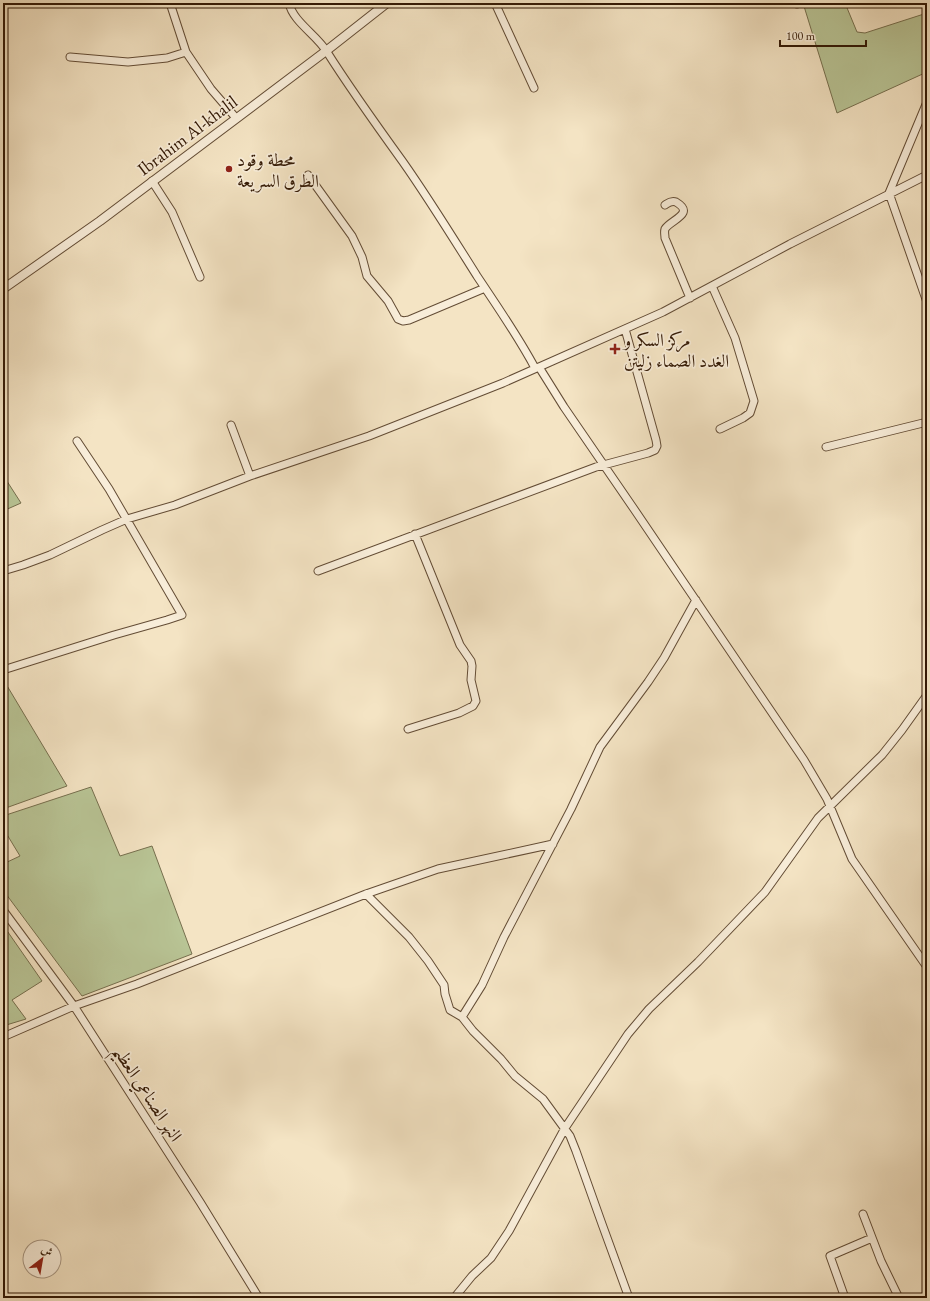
<svg xmlns="http://www.w3.org/2000/svg" width="930" height="1301" font-family="'EB Garamond',Amiri,serif">
  <style>
    .green { fill: #b9c596; stroke: #766f4e }
    .lines { fill: none; stroke-linecap: round; stroke-linejoin: round }
    .minor-casing { stroke: #634c35; stroke-width: 9 }
    .tertiary-casing { stroke: #634c35; stroke-width: 10 }
    .minor { stroke: #f8edd9; stroke-width: 7 }
    .tertiary { stroke: #f8edd9; stroke-width: 8 }
    .poi-dot { fill: #8f2418; stroke: #f8edd9; stroke-width: 1.5 }
    .labels { text-anchor: middle; dominant-baseline: central; stroke-width: 3.5; stroke-linejoin: round; paint-order: stroke }
    .street-label { font-size: 18px; fill: #331905; stroke: #f8edd9 }
    .poi-label { font-size: 18px; fill: #331905; stroke: #f8edd9; text-anchor: start }
  </style>
  <rect width="100%" height="100%" fill="#f4e4c4"/>
  <filter id="stains"><feTurbulence type="fractalNoise" baseFrequency=".005" numOctaves="4"/><feColorMatrix values="0 0 0 0 .2 0 0 0 0 .09 0 0 0 0 .02 0 0 0 .5 -.17"/></filter>
  <radialGradient id="worn" r=".72"><stop offset=".6" stop-color="#630" stop-opacity="0"/><stop offset="1" stop-color="#630" stop-opacity=".3"/></radialGradient>
  <path class="green" d="M803 3H845L857 32 865 33 927 13V72L837 113Z
    M3 475 21 503 3 511Z
    M3 679 67 786 3 809Z
    M91 787 120 856 152 846 192 954 82 996 3 890V864L20 856 3 828V816Z
    M3 925 42 981 12 1000 26 1019 3 1026Z"/>
  <g class="lines">
    <g class="minor-casing">
      <path id="minor" d="M170 3 186 52 211 89 236 118
        M289 3C293 22 317 35 327 52 351 90 377 126 403 162 429 199 453 238 477 276 497 306 518 336 535 368
        M495 3 534 88
        M797 4 798 3
        M70 57 128 62 167 58 186 52
        M927 102 889 193 927 302
        M308 175 352 236 362 257 367 276 388 301 398 319 403 321 409 320 485 288
        M152 181 172 212 200 277
        M665 205C668 203 671 200 676 202 696 214 670 220 665 229 664 232 665 235 665 238L690 298
        M712 286 735 338 754 401 750 413 743 418 720 429
        M539 367 564 407 634 509 804 760 827 799 852 859 927 967
        M231 425 250 476
        M826 447 927 422
        M3 571 23 565 50 555 102 530 127 519 175 505 250 476 369 436 503 383 663 312 790 244 927 175
        M318 571 596 467 648 453 655 450 657 446 656 440 625 329
        M3 670 114 635 167 620 182 615 109 489 77 441
        M408 729 459 713 473 706 476 701 471 680 472 666 471 661 460 645 415 534
        M366 894 409 937 428 961 444 985 445 994 450 1010 462 1017 473 1031 501 1059 515 1076 543 1099 570 1136 576 1151 602 1224 629 1298
        M3 910 74 1006 200 1202 259 1298
        M462 1017 482 985 504 937 571 809 600 747 648 682 664 658 696 600
        M3 1037 74 1006 137 984 366 894 438 869 553 844
        M863 1214 881 1261 899 1298
        M454 1298 472 1276 491 1258 509 1231 565 1128 628 1034 649 1009 698 962 765 892 818 818 882 755 902 730 927 695
        M845 1298 830 1256 872 1238"/>
    </g>
    <g class="tertiary-casing">
      <path id="tertiary" d="M3 289 100 221 326 51 387 3"/>
    </g>
    <use href="#minor" class="minor"/>
    <use href="#tertiary" class="tertiary"/>
  </g>
  <g class="poi-dot">
    <circle cx="229" cy="169" r="4"/>
    <path d="M613 343h4v4h4v4h-4v4h-4v-4h-4v-4h4z"/>
  </g>
  <g class="labels">
    <g class="street-label">
      <text transform="translate(187 135) rotate(-37)">Ibrahim Al-khalil</text>
      <text transform="translate(148 1093) rotate(57)">النهر الصناعي العظيم</text>
    </g>
    <g class="poi-label">
      <text x="237" y="159">محطة وقود<tspan x="237" dy="21">الطرق السريعة</tspan></text>
      <text x="624" y="339">مركز السكر و<tspan x="624" dy="21">الغدد الصماء زليتن</tspan></text>
    </g>
  </g>
  <rect width="930" height="1301" fill="none" stroke="#f4e4c4" stroke-width="16"/>
  <rect x="4" y="4" width="922" height="1293" fill="none" stroke="#331905" stroke-width="2"/>
  <rect x="8" y="8" width="914" height="1285" fill="none" stroke="#331905"/>
  <g transform="translate(42 1259) rotate(31)"><circle r="19" fill="#f8edd9" stroke="#a99884"/>
  <path d="M0-3L7 15L0 10L-7 15Z" fill="#8f2418"/>
  <text y="-6" font-size="11" font-weight="bold" text-anchor="middle" fill="#331905">ش</text>
  </g>
  <path d="M780 40v6h86v-6" fill="none" stroke="#331905" stroke-width="2"/>
  <text x="786" y="40" font-size="12" fill="#331905" stroke="#f8edd9" stroke-width="3" paint-order="stroke">100 m</text>
  <rect width="100%" height="100%" filter="url(#stains)"/>
  <rect width="100%" height="100%" fill="url(#worn)"/>
</svg>
